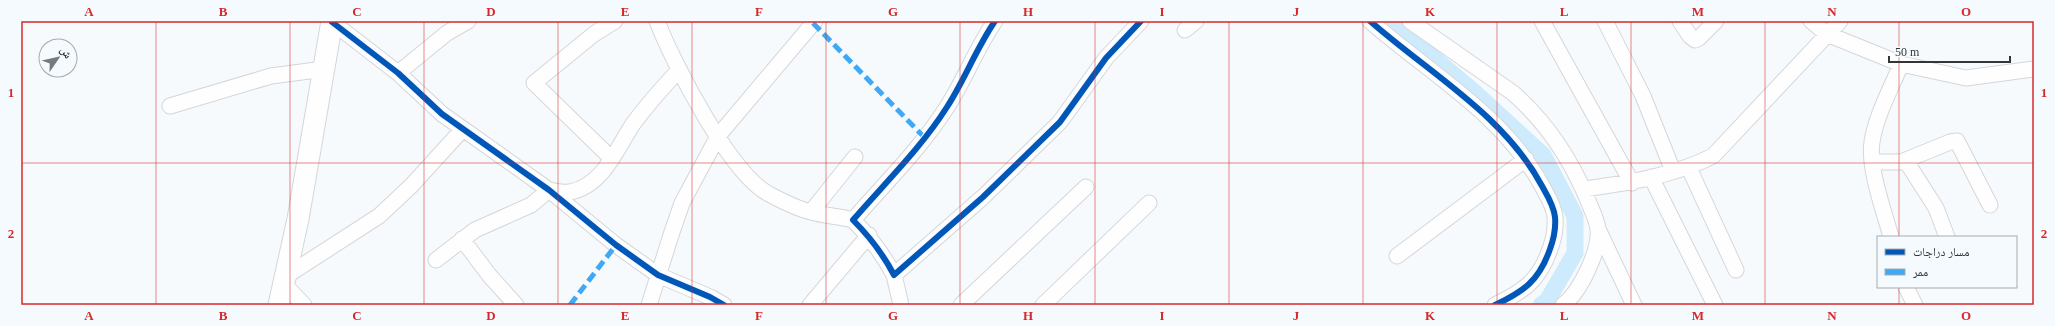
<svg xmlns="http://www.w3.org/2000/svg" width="2055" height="326" font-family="'Times New Roman','Noto Naskh Arabic',serif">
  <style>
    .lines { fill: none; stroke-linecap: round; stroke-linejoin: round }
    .canal { stroke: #cdebfc; stroke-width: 17 }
    .street-casing { stroke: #d4d6d9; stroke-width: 17 }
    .secondary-casing { stroke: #d4d6d9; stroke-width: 23 }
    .street { stroke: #fefeff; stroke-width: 15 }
    .secondary { stroke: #fefeff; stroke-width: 21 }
    .quiet { stroke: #3fa9f5; stroke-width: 5; stroke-dasharray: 10 5; stroke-linecap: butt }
    .cycleway-casing { stroke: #f5faff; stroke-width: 8 }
    .cycleway { stroke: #0057b8; stroke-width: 6 }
    .grid { fill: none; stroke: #d62828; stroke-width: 1; stroke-opacity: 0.55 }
    .neatline { fill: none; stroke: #d62828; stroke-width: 1.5 }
    .grid-label { font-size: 13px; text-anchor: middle; font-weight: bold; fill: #d62828 }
  </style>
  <rect width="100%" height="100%" fill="#f7fafd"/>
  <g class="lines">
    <path class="canal" d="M1390 21 1474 92 1543 155 1575 216V253L1547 301 1541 305"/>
    <g class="street-casing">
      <path id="street" d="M657 21C673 63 731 175 769 194 782 201 798 209 811 212 825 216 839 216 853 220
        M995 21C976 49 965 79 947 107 921 148 885 183 853 220 870 237 883 254 894 275L983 197 1060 122 1106 58 1141 21
        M1370 21C1429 73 1504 115 1542 186 1547 195 1554 206 1555 217 1556 228 1554 238 1550 249 1539 281 1524 291 1495 305
        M1410 21 1513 93C1546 122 1572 161 1589 203 1592 211 1597 220 1598 229 1600 251 1580 292 1563 305
        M1542 21 1632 183
        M1605 21 1643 96 1673 171
        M1680 21 1690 36 1695 40 1699 38 1716 21
        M1811 21 1827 34 1901 64 1966 78 2034 69
        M332 22 398 73 442 114 549 190 616 245 658 275 710 297 724 305
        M1185 30 1196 21
        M398 73 447 33 468 21
        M170 106 271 76 324 69
        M612 159 534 83 594 34 615 21
        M1906 161 1936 208 1947 237
        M1873 162H1901L1950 142 1957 141 1990 205
        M1689 168 1736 270
        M1651 177 1715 305
        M1584 189C1628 183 1673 176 1713 156L1840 21
        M811 212 855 157
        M1598 229 1634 305
        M1891 237C1884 211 1868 168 1872 142 1876 115 1891 89 1901 64
        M462 239 489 275 516 305
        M1397 256 1526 159
        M436 260 475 230 531 205 549 190C555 191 564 193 570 192 603 186 617 148 633 124 647 105 663 87 679 70
        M894 275 901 305
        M286 276 379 216 411 186 463 129
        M284 284 304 305
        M1906 287 1915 305
        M649 305 671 235 682 203 718 136 815 21
        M810 305 869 235
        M961 305 1086 187
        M1043 305 1149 203"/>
    </g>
    <g class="secondary-casing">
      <path id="secondary" d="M279 305 298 219 332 21"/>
    </g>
    <use href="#street" class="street"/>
    <use href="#secondary" class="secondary"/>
    <path class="quiet" d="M813 23 925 138
      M570 305 616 245"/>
    <g class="cycleway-casing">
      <path id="cycleway" d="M995 21C976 49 965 79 947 107 921 148 885 183 853 220 870 237 883 254 894 275L983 197 1060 122 1106 58 1141 21
        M1370 21C1429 73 1504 115 1542 186 1547 195 1554 206 1555 217 1556 228 1554 238 1550 249 1539 281 1524 291 1495 305
        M332 22 398 73 442 114 549 190 616 245 658 275 710 297 724 305"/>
    </g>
    <use href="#cycleway" class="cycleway"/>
  </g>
  <path class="grid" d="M156 21V305M290 21V305M424 21V305M558 21V305M692 21V305M826 21V305M960 21V305M1095 21V305M1229 21V305M1363 21V305M1497 21V305M1631 21V305M1765 21V305M1899 21V237M21 163H2034M1899 287V305"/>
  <rect width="2055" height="326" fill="none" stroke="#f5faff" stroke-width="44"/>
  <rect x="1877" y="236" width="140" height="52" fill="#f5faff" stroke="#a7abaf"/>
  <rect x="1885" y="249" width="20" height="6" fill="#0057b8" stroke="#a7abaf"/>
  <text x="1913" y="256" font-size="12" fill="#333538">مسار دراجات</text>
  <rect x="1885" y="269" width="20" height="6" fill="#3fa9f5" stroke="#a7abaf"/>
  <text x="1913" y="276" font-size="12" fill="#333538">ممر</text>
  <g transform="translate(58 58) rotate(56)"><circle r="19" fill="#f5faff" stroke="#a7abaf"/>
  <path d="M0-3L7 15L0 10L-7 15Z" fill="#787a7d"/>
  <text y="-6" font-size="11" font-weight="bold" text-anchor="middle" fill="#333538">ش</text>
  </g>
  <path d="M1889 56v6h121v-6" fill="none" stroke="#333538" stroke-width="2"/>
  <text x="1895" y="56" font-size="12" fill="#333538" stroke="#f5faff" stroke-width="3" paint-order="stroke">50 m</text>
  <rect x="22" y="22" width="2011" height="282" class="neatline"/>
  <g class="grid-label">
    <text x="89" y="16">A</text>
    <text x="223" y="16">B</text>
    <text x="357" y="16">C</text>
    <text x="491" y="16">D</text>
    <text x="625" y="16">E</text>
    <text x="759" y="16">F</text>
    <text x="893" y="16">G</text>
    <text x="1028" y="16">H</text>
    <text x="1162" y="16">I</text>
    <text x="1296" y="16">J</text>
    <text x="1430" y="16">K</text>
    <text x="1564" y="16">L</text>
    <text x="1698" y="16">M</text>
    <text x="1832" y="16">N</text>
    <text x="1966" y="16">O</text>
    <text x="11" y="97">1</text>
    <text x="2044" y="97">1</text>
    <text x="11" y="238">2</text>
    <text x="2044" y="238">2</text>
    <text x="89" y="320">A</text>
    <text x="223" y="320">B</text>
    <text x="357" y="320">C</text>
    <text x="491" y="320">D</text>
    <text x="625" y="320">E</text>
    <text x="759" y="320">F</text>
    <text x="893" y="320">G</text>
    <text x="1028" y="320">H</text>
    <text x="1162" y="320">I</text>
    <text x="1296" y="320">J</text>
    <text x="1430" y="320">K</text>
    <text x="1564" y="320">L</text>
    <text x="1698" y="320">M</text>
    <text x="1832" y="320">N</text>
    <text x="1966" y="320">O</text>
  </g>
</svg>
